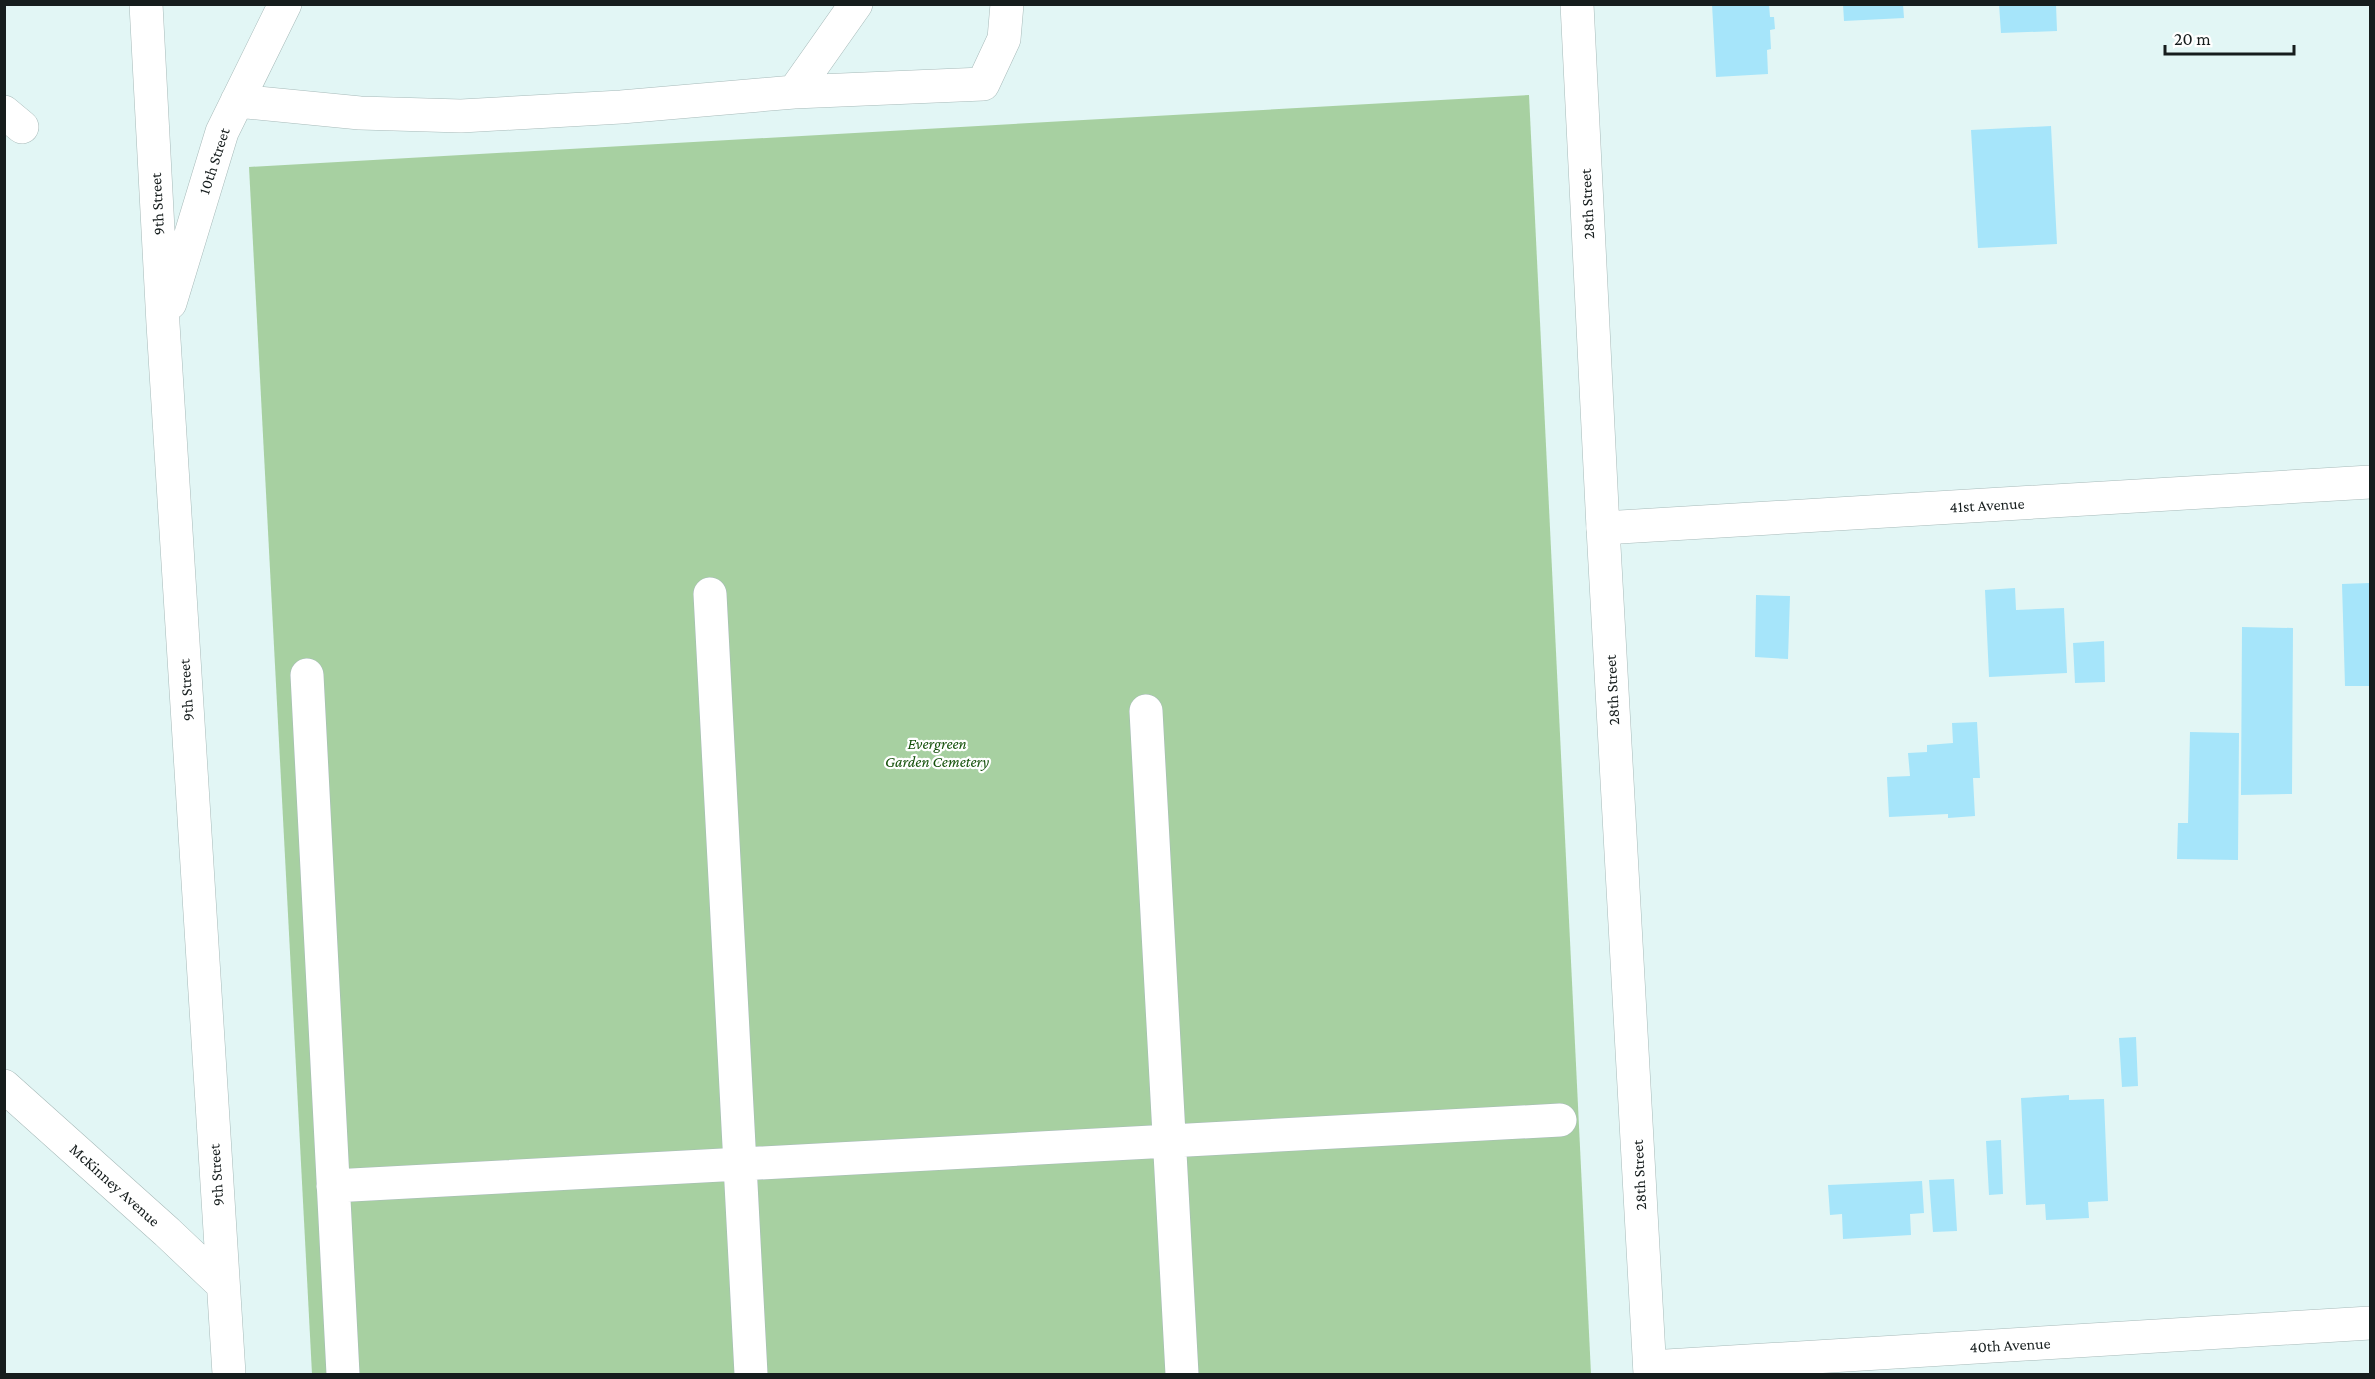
<svg xmlns="http://www.w3.org/2000/svg" width="2375" height="1379" font-family="'Crimson Pro',serif">
  <style>
    .green { fill: #a7d0a1 }
    .building { fill: #a6e5fa }
    .lines { fill: none; stroke-linecap: round; stroke-linejoin: round }
    .minor-casing { stroke: #a7bab9; stroke-width: 34 }
    .major-casing { stroke: #a7bab9; stroke-width: 34 }
    .minor { stroke: #fff; stroke-width: 33 }
    .major { stroke: #fff; stroke-width: 33 }
    .labels { text-anchor: middle; dominant-baseline: central; stroke-width: 4.5; stroke-linejoin: round; paint-order: stroke }
    .street-label { font-size: 16px; fill: #161d1d; stroke: #fff }
    .park-label { font-size: 16px; font-style: italic; fill: #15510b; stroke: #fff }
  </style>
  <rect width="100%" height="100%" fill="#e2f6f5"/>
  <path class="green" d="M1529 95 1591 1374H312L249 167Z"/>
  <path class="building" d="M1712 4H1769L1770 17H1774L1775 29 1770 30 1771 49 1767 50 1768 74 1716 77Z
    M1843 4H1903L1904 18 1844 21Z
    M1999 4H2056L2057 31 2001 33Z
    M2051 126 2057 244 1978 248 1971 130Z
    M2370 583V686H2345L2342 584Z
    M2015 588 2016 610 2064 608 2067 673 1989 677 1985 590Z
    M1756 595 1790 596 1788 659 1755 657Z
    M2242 627 2293 628 2292 794 2241 795Z
    M2104 641 2105 682 2075 683 2073 643Z
    M1977 722 1980 778H1973L1975 816 1948 818V814L1889 817 1887 777 1910 776 1908 753 1927 752V745L1953 743 1952 723Z
    M2190 732 2239 733 2238 860 2177 859 2178 823H2188Z
    M2136 1037 2138 1086 2122 1087 2119 1038Z
    M2069 1095V1100L2104 1099 2108 1201 2088 1202 2089 1218 2046 1220 2045 1204 2026 1205 2021 1098Z
    M2001 1140 2003 1194 1989 1195 1986 1141Z
    M1954 1179 1957 1231 1933 1232 1929 1180Z
    M1922 1181 1924 1213 1910 1214 1911 1235 1843 1239 1842 1214 1830 1215 1828 1185Z"/>
  <g class="lines">
    <g class="minor-casing">
      <path id="minor" d="M146 4 163 324 229 1374
        M794 92 983 84 1004 39 1007 4
        M237 101 360 113 461 116 621 107 794 92 856 4
        M4 112 22 127
        M170 303 222 132 285 4
        M1603 528 2370 482
        M710 594 751 1374
        M307 675 343 1374
        M1146 711 1182 1374
        M4 1086 167 1232 223 1285
        M333 1186 1560 1120
        M1650 1367 2370 1323"/>
    </g>
    <g class="major-casing">
      <path id="major" d="M1577 4 1603 528 1650 1374"/>
    </g>
    <use href="#minor" class="minor"/>
    <use href="#major" class="major"/>
  </g>
  <g class="labels">
    <g class="street-label">
      <text transform="translate(214 161) rotate(-72)">10th Street</text>
      <text transform="translate(157 204) rotate(-93)">9th Street</text>
      <text transform="translate(1587 204) rotate(-93)">28th Street</text>
      <text transform="translate(1987 505) rotate(-3)">41st Avenue</text>
      <text transform="translate(186 690) rotate(-94)">9th Street</text>
      <text transform="translate(1612 690) rotate(-93)">28th Street</text>
      <text transform="translate(216 1175) rotate(-94)">9th Street</text>
      <text transform="translate(1639 1175) rotate(-93)">28th Street</text>
      <text transform="translate(115 1185) rotate(42)">McKinney Avenue</text>
      <text transform="translate(2010 1345) rotate(-3)">40th Avenue</text>
    </g>
    <g class="park-label">
      <text x="937" y="743">Evergreen<tspan x="937" dy="18">Garden Cemetery</tspan></text>
    </g>
  </g>
  <rect width="2375" height="1379" fill="none" stroke="#161d1d" stroke-width="12"/>
  <path d="M2165 45v9h129v-9" fill="none" stroke="#161d1d" stroke-width="3"/>
  <text x="2174" y="45" font-size="18" fill="#161d1d" stroke="#ffffff" stroke-width="4.5" paint-order="stroke">20 m</text>
</svg>
